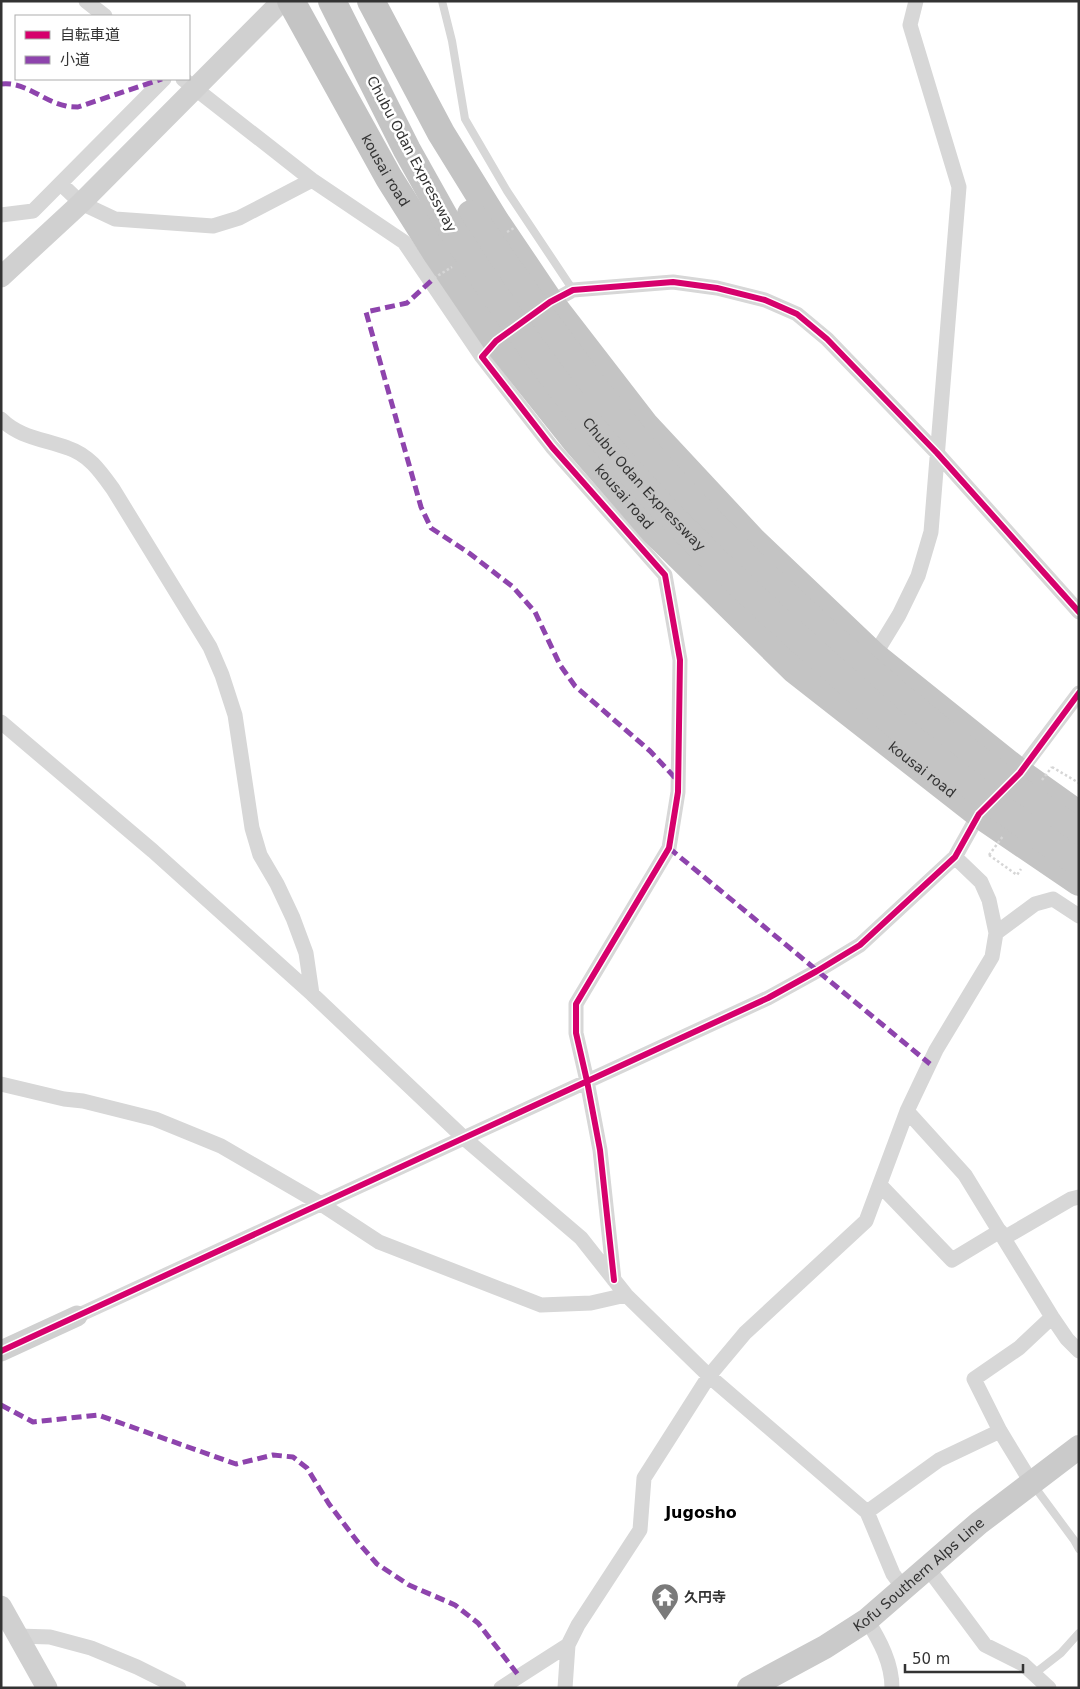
<svg xmlns="http://www.w3.org/2000/svg" width="1080" height="1689" font-family="'DejaVu Sans','Noto Sans JP',sans-serif">
  <style>
    .lines { fill: none; stroke-linecap: round; stroke-linejoin: round }
    .path { stroke: #d6d6d6; stroke-width: 2.5; stroke-dasharray: 2.5 2.5; stroke-linecap: butt }
    .lane { stroke: #d7d7d7; stroke-width: 8 }
    .street { stroke: #d7d7d7; stroke-width: 15 }
    .secondary { stroke: #d0d0d0; stroke-width: 21 }
    .primary { stroke: #cacaca; stroke-width: 24 }
    .highway { stroke: #c4c4c4; stroke-width: 28 }
    .path-bridge { stroke: #d6d6d6; stroke-width: 2.5; stroke-dasharray: 2.5 2.5; stroke-linecap: butt }
    .highway-bridge { stroke: #c4c4c4; stroke-width: 28 }
    .quiet { stroke: #8e44ad; stroke-width: 5; stroke-dasharray: 10 5; stroke-linecap: butt }
    .cycleway-casing { stroke: #fff; stroke-width: 9 }
    .cycleway { stroke: #d6006c; stroke-width: 6 }
    .labels { text-anchor: middle; dominant-baseline: central; stroke-width: 5; stroke-linejoin: round; paint-order: stroke }
    .street-label { font-size: 14px; fill: #333; stroke: #fff }
    .poi-label { font-size: 14px; font-weight: bold; fill: #333; stroke: #fff; text-anchor: start }
    .quarter-label { font-size: 16px; font-weight: bold; fill: #000; stroke: #fff }
  </style>
  <rect width="100%" height="100%" fill="#fff"/>
  <g class="lines">
    <path class="path" d="M1052 767 1079 783
      M989 855 1017 875 1021 869"/>
    <path class="lane" d="M442 1 452 41 465 119 507 191 573 290
      M1034 1486 1074 1540 1079 1549
      M1034 1674 1061 1653 1079 1633"/>
    <path class="street" d="M86 1 105 16
      M183 79 312 180 404 242 482 357
      M61 184 81 203 115 219 213 226 239 218 312 180
      M1 215 33 211 164 79
      M546 305 573 290 673 282 717 288 765 300 797 314 827 339 937 453 1079 612
      M500 337 482 357 552 447 665 575 680 660 678 792 669 848 576 1004V1033L587 1081 600 1150 614 1280
      M1 419C20 438 44 439 68 448 89 455 100 471 113 489L210 647 222 675 235 715 252 828 260 855 277 884 293 918 306 953 312 994
      M874 656 899 615 918 576 931 532 959 187 910 25 916 1
      M1 722 153 851 312 994 464 1138 581 1238 626 1295 709 1376 867 1512 893 1574 904 1589
      M1015 778 1079 693
      M996 933 1035 904 1053 899 1079 916
      M1 1084 64 1099 83 1101 155 1119 221 1146 321 1204 379 1242 541 1305 591 1303 626 1295
      M907 1111 965 1175 1052 1317 1067 1339 1079 1351
      M880 1185 952 1260 1000 1231
      M1004 1238 1071 1199 1079 1197
      M77 1316 768 998 817 971 860 945 955 857 979 814 983 810
      M1031 1482 1000 1431 974 1379 1019 1348 1052 1317
      M867 1512 939 1460 1000 1431
      M927 1567 985 1645 1023 1664 1049 1688
      M867 1620C880 1641 892 1663 892 1688
      M18 1636 50 1637 91 1648 137 1667 179 1688
      M501 1688 568 1645
      M565 1688 568 1645 578 1625 640 1530 644 1478 709 1376 745 1333 866 1221 907 1111 936 1050 992 957 996 933 989 900 981 882 955 857"/>
    <path class="secondary" d="M1 277 81 203 282 1
      M1 1351 77 1316
      M1 1606 47 1688"/>
    <path class="primary" id="s1" d="M749 1688 825 1647 867 1620 979 1523 1079 1447"/>
    <g class="highway">
      <path id="s2" d="M291 1 389 178 437 254 496 341 575 440 654 531 795 670 979 814 1079 882"/>
      <path d="M332 1 407 150 449 225"/>
      <path d="M371 1 441 133 496 222 550 302 645 425 754 542 874 656 1020 773 1079 815"/>
    </g>
    <path class="path-bridge" d="M507 232 514 228
      M434 278 452 267
      M1042 780 1052 767
      M989 855 1003 836"/>
    <g class="highway-bridge">
      <path d="M471 214C524 291 577 369 637 440 701 517 773 585 847 651 921 716 997 778 1079 832"/>
      <path id="s3" d="M449 225C501 305 554 384 617 457 683 533 757 602 833 669 857 690 880 712 904 732 960 779 1018 822 1079 863"/>
    </g>
    <path class="quiet" d="M1 84C25 81 44 102 66 106 69 107 74 107 78 107L162 79
      M431 281 407 303 366 312 421 507 431 528 469 553 513 587 535 612 560 665 575 686 650 751 679 782
      M669 848 930 1064
      M1 1405 33 1422 98 1415 236 1464 273 1455 293 1457 307 1468 329 1504 357 1541 377 1564 409 1585 455 1605 478 1623 519 1676"/>
    <g class="cycleway-casing">
      <path id="cycleway" d="M614 1280 600 1150 587 1081 576 1033V1004L669 848 678 792 680 660 665 575 552 447 482 357 496 341 550 302 573 290 673 282 717 288 765 300 797 314 827 339 937 453 1079 612
        M1 1351 768 998 817 971 860 945 955 857 979 814 1020 773 1079 693"/>
    </g>
    <use href="#cycleway" class="cycleway"/>
  </g>
  <defs>
    <g id="temple-pin" transform="scale(1.4375)"><path d="M0 17L-7.5 6A9.5 9.5 0 1 1 7.5 6Z" fill="#7a7a7a" stroke="#fff"/><path d="M0-6L5-2H3V0L6.5 2.5H4V6H1.5V3h-3V6H-4V2.5H-6.5L-3 0V-2H-5Z" fill="#fff"/></g>
  </defs>
  <g fill-rule="evenodd">
    <use href="#temple-pin" x="665" y="1597"/>
  </g>
  <g class="labels">
    <g class="street-label">
      <text transform="translate(412 154) rotate(62)">Chubu Odan Expressway</text>
      <text stroke="none"><textPath href="#s2" startOffset="194">kousai road</textPath></text>
      <text stroke="none"><textPath href="#s3" startOffset="325">Chubu Odan Expressway</textPath></text>
      <text stroke="none"><textPath href="#s2" startOffset="599">kousai road</textPath></text>
      <text stroke="none"><textPath href="#s2" startOffset="1004">kousai road</textPath></text>
      <text stroke="none"><textPath href="#s1" startOffset="205">Kofu Southern Alps Line</textPath></text>
    </g>
    <g class="poi-label">
      <text x="684" y="1597">久円寺</text>
    </g>
    <g class="quarter-label">
      <text x="701" y="1512">Jugosho</text>
    </g>
  </g>
  <rect width="1080" height="1689" fill="none" stroke="#333333" stroke-width="5"/>
  <rect x="15" y="15" width="175" height="65" fill="#ffffff" stroke="#adadad"/>
  <rect x="25" y="31" width="25" height="8" fill="#d6006c" stroke="#adadad"/>
  <text x="60" y="40" font-size="15" fill="#333333">自転車道</text>
  <rect x="25" y="56" width="25" height="8" fill="#8e44ad" stroke="#adadad"/>
  <text x="60" y="65" font-size="15" fill="#333333">小道</text>
  <path d="M905 1664v8h118v-8" fill="none" stroke="#333333" stroke-width="2.5"/>
  <text x="912" y="1664" font-size="15" fill="#333333" stroke="#ffffff" stroke-width="4" paint-order="stroke">50 m</text>
</svg>
